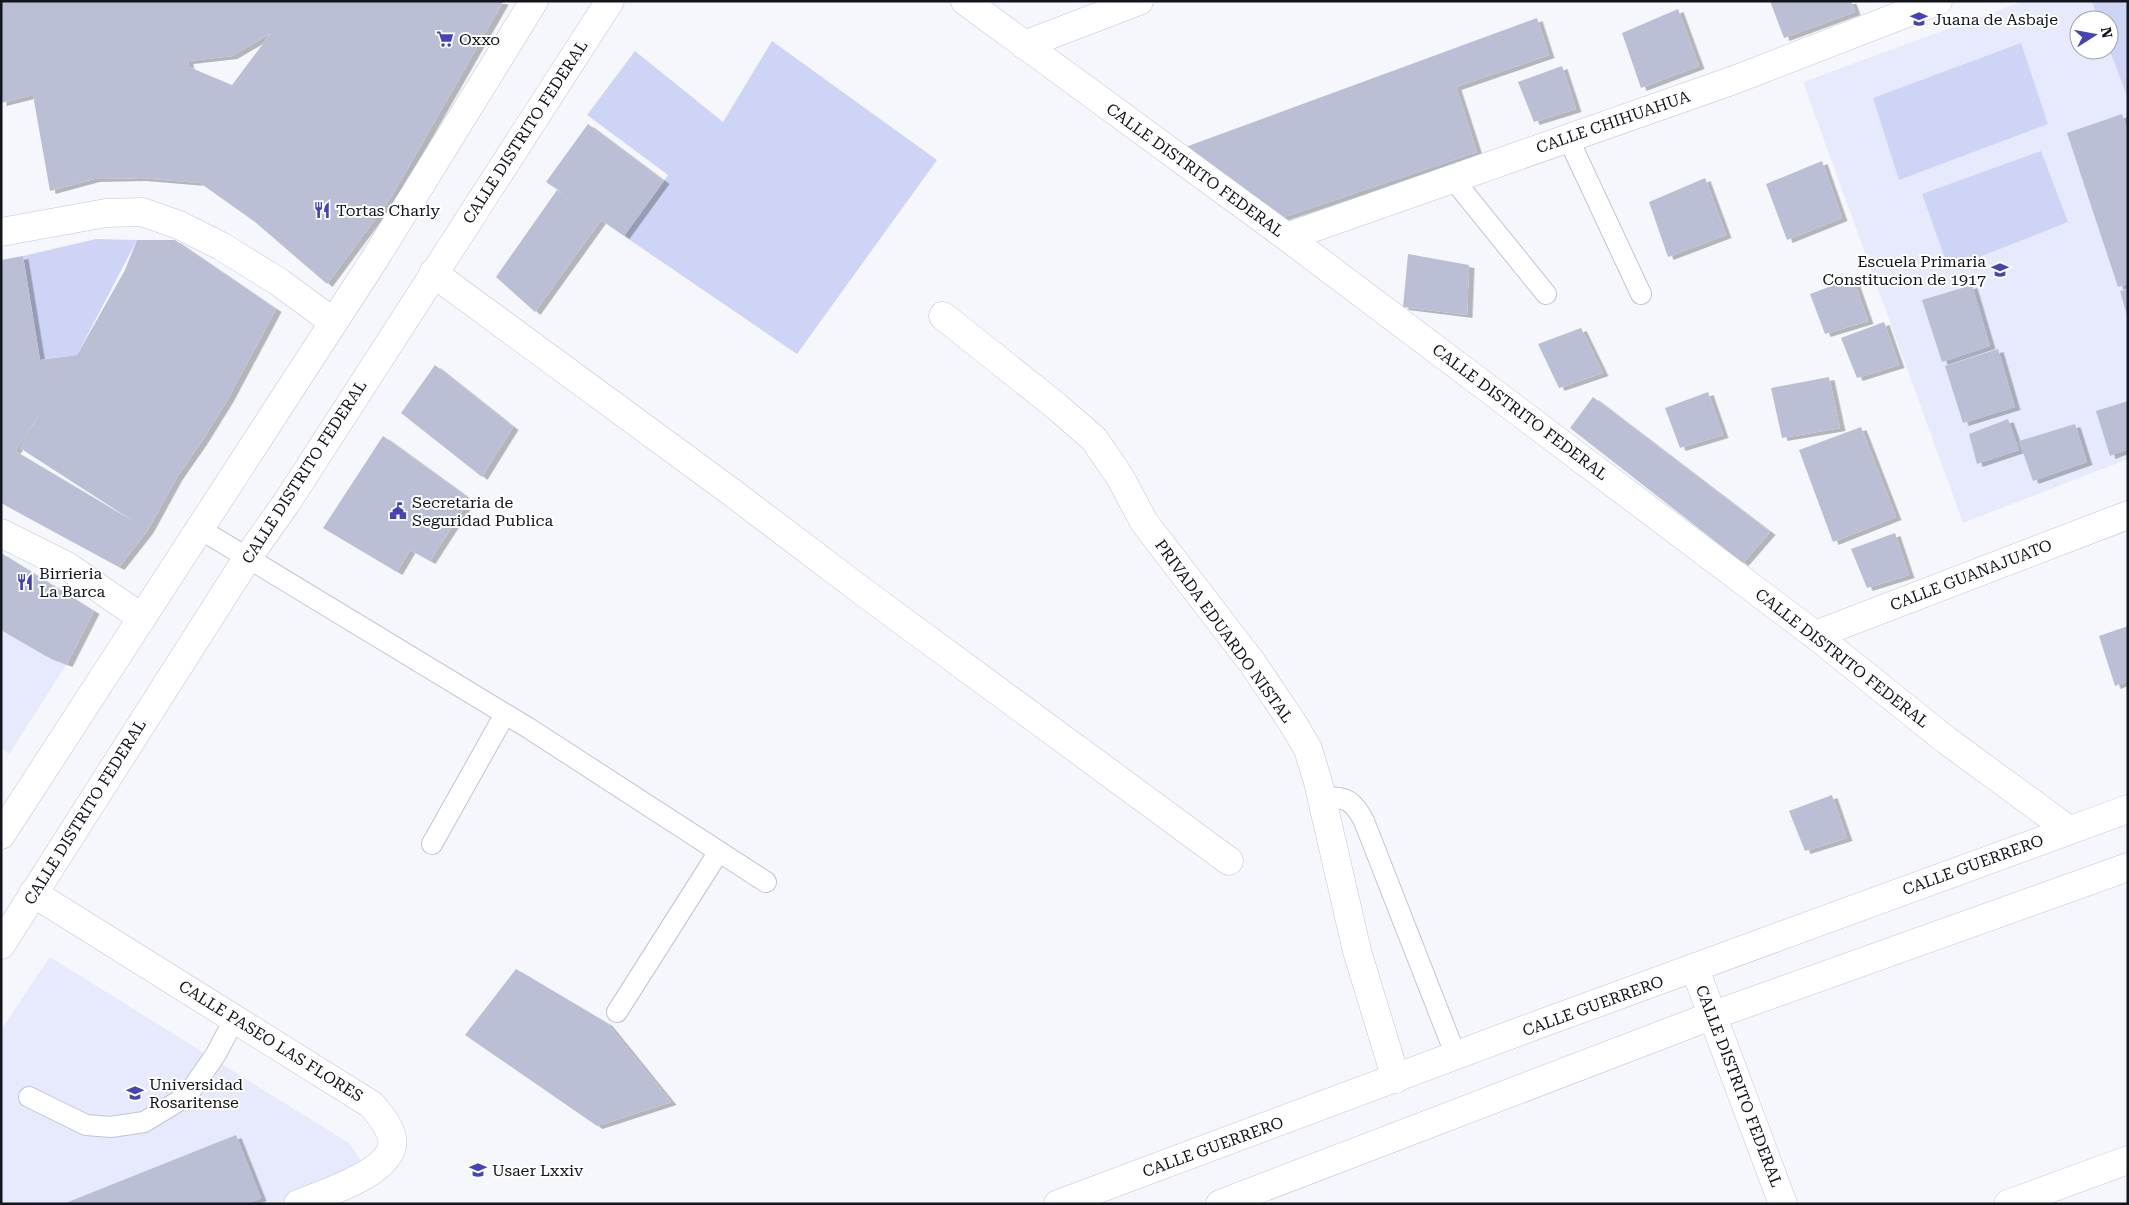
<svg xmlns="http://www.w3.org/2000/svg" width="2129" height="1205" font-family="'Roboto Serif',serif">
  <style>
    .built { fill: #e7eafc; fill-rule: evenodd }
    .green { fill: #ced4f6 }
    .building { fill: #bbbfd5; fill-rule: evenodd; filter: url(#shadow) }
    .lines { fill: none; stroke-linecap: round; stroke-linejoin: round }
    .service-casing { stroke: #c0c4da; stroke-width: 22 }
    .minor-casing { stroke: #c0c4da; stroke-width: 29 }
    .secondary-casing { stroke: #c0c4da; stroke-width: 29 }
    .service { stroke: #fff; stroke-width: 20 }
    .minor { stroke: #fff; stroke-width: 28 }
    .secondary { stroke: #fff; stroke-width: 28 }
    .labels { text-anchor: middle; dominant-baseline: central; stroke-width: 4; stroke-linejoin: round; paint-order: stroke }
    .poi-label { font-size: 16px; fill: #13151c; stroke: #fff; text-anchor: start }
    .street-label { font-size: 16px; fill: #13151c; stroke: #fff }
  </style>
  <defs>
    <filter id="shadow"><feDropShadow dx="5.5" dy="3" stdDeviation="0" flood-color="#0004"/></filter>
  </defs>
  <rect width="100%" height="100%" fill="#f6f7fc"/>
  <path class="built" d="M2024 1H2128V459L1963 523 1803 82ZM2079 20H2109V50H2079Z
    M1 625 67 664 9 754 1 749Z
    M50 957 349 1143 362 1162 346 1178 277 1204H1V1030Z"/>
  <path class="green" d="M2092 1H2128V99L2109 48V20H2098Z
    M772 41 937 160 797 354 624 236 668 175 587 115 635 51 723 122Z
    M2021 43 2048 124 1899 180 1873 98Z
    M2041 151 2068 222 1949 269 1922 194Z
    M96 239 137 240 77 355 40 360 23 256Z"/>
  <path class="building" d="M1 1H501L503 2 390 199 327 284 255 222 200 183 141 178 94 179 50 191 33 95 1 103ZM271 33 232 85 189 67 188 61 232 56Z
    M1770 1H1851L1855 12 1784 38Z
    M1678 9 1699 66 1641 88 1622 33Z
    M1537 18 1549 55 1456 87 1477 152 1278 219 1180 149Z
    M1562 66 1576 109 1534 122 1518 82Z
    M2122 114 2128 132V284L2118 287 2067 133Z
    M588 124 664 181 624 236 601 220 535 312 496 277 557 190 564 194 546 182Z
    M1822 161 1842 218 1787 240 1766 184Z
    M1705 178 1726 235 1668 257 1649 202Z
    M137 240H175L276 309 228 399 202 441 177 477 148 530 119 567 1 503V260L23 256 40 360 77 355 125 270ZM41 411 20 448 136 523 15 451Z
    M1408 254 1469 265 1467 315 1403 307Z
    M1853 278 1868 321 1825 334 1810 294Z
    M1972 285 1990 346 1942 362 1922 300Z
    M2128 289V315H2127L2120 291Z
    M1884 322 1899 365 1857 378 1841 338Z
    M1581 328 1603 373 1559 388 1538 344Z
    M1998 349 2015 407 1963 423 1945 366Z
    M435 365 513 427 482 477 401 413Z
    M1829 377 1840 428 1782 438 1771 388Z
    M1708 392 1723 435 1680 448 1665 408Z
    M1593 397 1770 532 1743 563 1570 428Z
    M2128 401V449L2110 456 2096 411Z
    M2008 419 2019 450 1977 464 1969 434Z
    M2075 424 2087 462 2033 481 2019 441Z
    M1861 427 1896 517 1833 542 1799 450Z
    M383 436 470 499 430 561 410 550 397 572 323 528Z
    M1895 533 1909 575 1867 588 1851 549Z
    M1 553 94 611 67 664 46 656 1 630Z
    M2128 626V681L2115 686 2099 636Z
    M1832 795 1847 838 1805 851 1789 811Z
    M516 969 607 1023 671 1102 597 1126 465 1035Z
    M236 1135 261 1198 247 1204H63Z"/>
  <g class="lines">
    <g class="service-casing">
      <path id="service" d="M1568 138 1641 294
        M1453 179 1546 294
        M200 529 530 729 766 882
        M1321 796C1347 799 1351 797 1364 821L1456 1056
        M432 844 505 714
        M617 1012 718 853
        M29 1097 86 1125 111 1127 144 1122 187 1096 216 1054 235 1018"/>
    </g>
    <g class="minor-casing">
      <path id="minor" d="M965 1 1287 237 1815 635 1946 740 2069 830
        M1024 45 1139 1
        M1 232 106 213 142 212 179 225 221 246 279 282 332 321
        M1287 237 1734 80 1938 1
        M433 273 730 491 866 594 1229 861
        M943 316 1056 406 1094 439 1120 477 1144 522 1253 664 1292 722 1308 749 1318 782 1357 951 1396 1079
        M1 533 67 566 142 618
        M1815 635 2128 515
        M33 893 372 1105C380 1115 389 1125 392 1138 398 1172 322 1194 298 1204
        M1695 969 1783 1204
        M2008 1204 2128 1160"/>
    </g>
    <g class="secondary-casing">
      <path id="secondary" d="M1 835 374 260 534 1
        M1 945 248 557 287 502 610 1
        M1058 1204 1537 1025 2128 809
        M1220 1204 1711 1016 2128 867"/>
    </g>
    <use href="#service" class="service"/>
    <use href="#minor" class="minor"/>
    <use href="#secondary" class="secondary"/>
  </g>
  <defs>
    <g id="school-bare" transform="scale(1.35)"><path d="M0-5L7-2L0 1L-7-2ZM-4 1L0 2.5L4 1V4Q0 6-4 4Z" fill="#4543b8" stroke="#fff" stroke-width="2.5" paint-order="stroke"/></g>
    <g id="supermarket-bare" transform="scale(1.35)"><path d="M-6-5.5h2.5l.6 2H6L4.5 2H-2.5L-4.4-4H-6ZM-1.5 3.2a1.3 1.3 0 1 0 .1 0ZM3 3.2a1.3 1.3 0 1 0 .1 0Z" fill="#4543b8" stroke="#fff" stroke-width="2.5" paint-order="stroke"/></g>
    <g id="restaurant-bare" transform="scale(1.35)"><path d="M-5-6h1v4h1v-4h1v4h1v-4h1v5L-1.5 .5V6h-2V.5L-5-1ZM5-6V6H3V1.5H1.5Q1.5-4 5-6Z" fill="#4543b8" stroke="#fff" stroke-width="2.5" paint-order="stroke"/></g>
    <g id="civic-bare" transform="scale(1.35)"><path d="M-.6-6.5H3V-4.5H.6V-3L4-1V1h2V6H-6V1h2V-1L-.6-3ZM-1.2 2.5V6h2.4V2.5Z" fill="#4543b8" stroke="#fff" stroke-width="2.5" paint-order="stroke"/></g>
    <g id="university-bare" transform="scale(1.35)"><path d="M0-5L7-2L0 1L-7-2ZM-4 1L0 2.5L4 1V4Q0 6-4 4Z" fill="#4543b8" stroke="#fff" stroke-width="2.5" paint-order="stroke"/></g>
  </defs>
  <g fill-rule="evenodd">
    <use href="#school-bare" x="1919" y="19"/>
    <use href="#supermarket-bare" x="445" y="39"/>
    <use href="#restaurant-bare" x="322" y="210"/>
    <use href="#school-bare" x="2000" y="270"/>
    <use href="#civic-bare" x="398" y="511"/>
    <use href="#restaurant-bare" x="25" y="582"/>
    <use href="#university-bare" x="135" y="1093"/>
    <use href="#school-bare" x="478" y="1170"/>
  </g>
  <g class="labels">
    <g class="poi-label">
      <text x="1933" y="19">Juana de Asbaje</text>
      <text x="459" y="39">Oxxo</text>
      <text x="336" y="210">Tortas Charly</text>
      <text x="1986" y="261" text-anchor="end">Escuela Primaria<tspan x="1986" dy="18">Constitucion de 1917</tspan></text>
      <text x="412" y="502">Secretaria de<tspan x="412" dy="18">Seguridad Publica</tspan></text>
      <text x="39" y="573">Birrieria<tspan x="39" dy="18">La Barca</tspan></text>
      <text x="149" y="1084">Universidad<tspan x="149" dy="18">Rosaritense</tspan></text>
      <text x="492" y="1170">Usaer Lxxiv</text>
    </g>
    <g class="street-label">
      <text transform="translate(1613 122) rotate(-19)">CALLE CHIHUAHUA</text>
      <text transform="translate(525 132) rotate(-57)">CALLE DISTRITO FEDERAL</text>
      <text transform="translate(1195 170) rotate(36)">CALLE DISTRITO FEDERAL</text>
      <text transform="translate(1520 412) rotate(37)">CALLE DISTRITO FEDERAL</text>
      <text transform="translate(304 472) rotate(-57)">CALLE DISTRITO FEDERAL</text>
      <text transform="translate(1971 575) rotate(-21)">CALLE GUANAJUATO</text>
      <text transform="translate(1224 631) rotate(54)">PRIVADA EDUARDO NISTAL</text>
      <text transform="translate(1842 658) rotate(38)">CALLE DISTRITO FEDERAL</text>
      <text transform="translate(85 812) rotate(-58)">CALLE DISTRITO FEDERAL</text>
      <text transform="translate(1973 865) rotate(-20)">CALLE GUERRERO</text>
      <text transform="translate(1593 1006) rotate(-20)">CALLE GUERRERO</text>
      <text transform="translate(271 1041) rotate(32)">CALLE PASEO LAS FLORES</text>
      <text transform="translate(1739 1086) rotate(69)">CALLE DISTRITO FEDERAL</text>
      <text transform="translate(1213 1147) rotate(-20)">CALLE GUERRERO</text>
    </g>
  </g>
  <rect width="2129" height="1205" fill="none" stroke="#13151c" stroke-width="5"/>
  <g transform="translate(2094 35) rotate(79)"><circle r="24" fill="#ffffff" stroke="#a1a1a4"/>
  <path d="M0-4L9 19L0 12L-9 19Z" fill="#4543b8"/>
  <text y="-8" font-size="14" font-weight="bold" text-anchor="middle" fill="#13151c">N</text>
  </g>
</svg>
